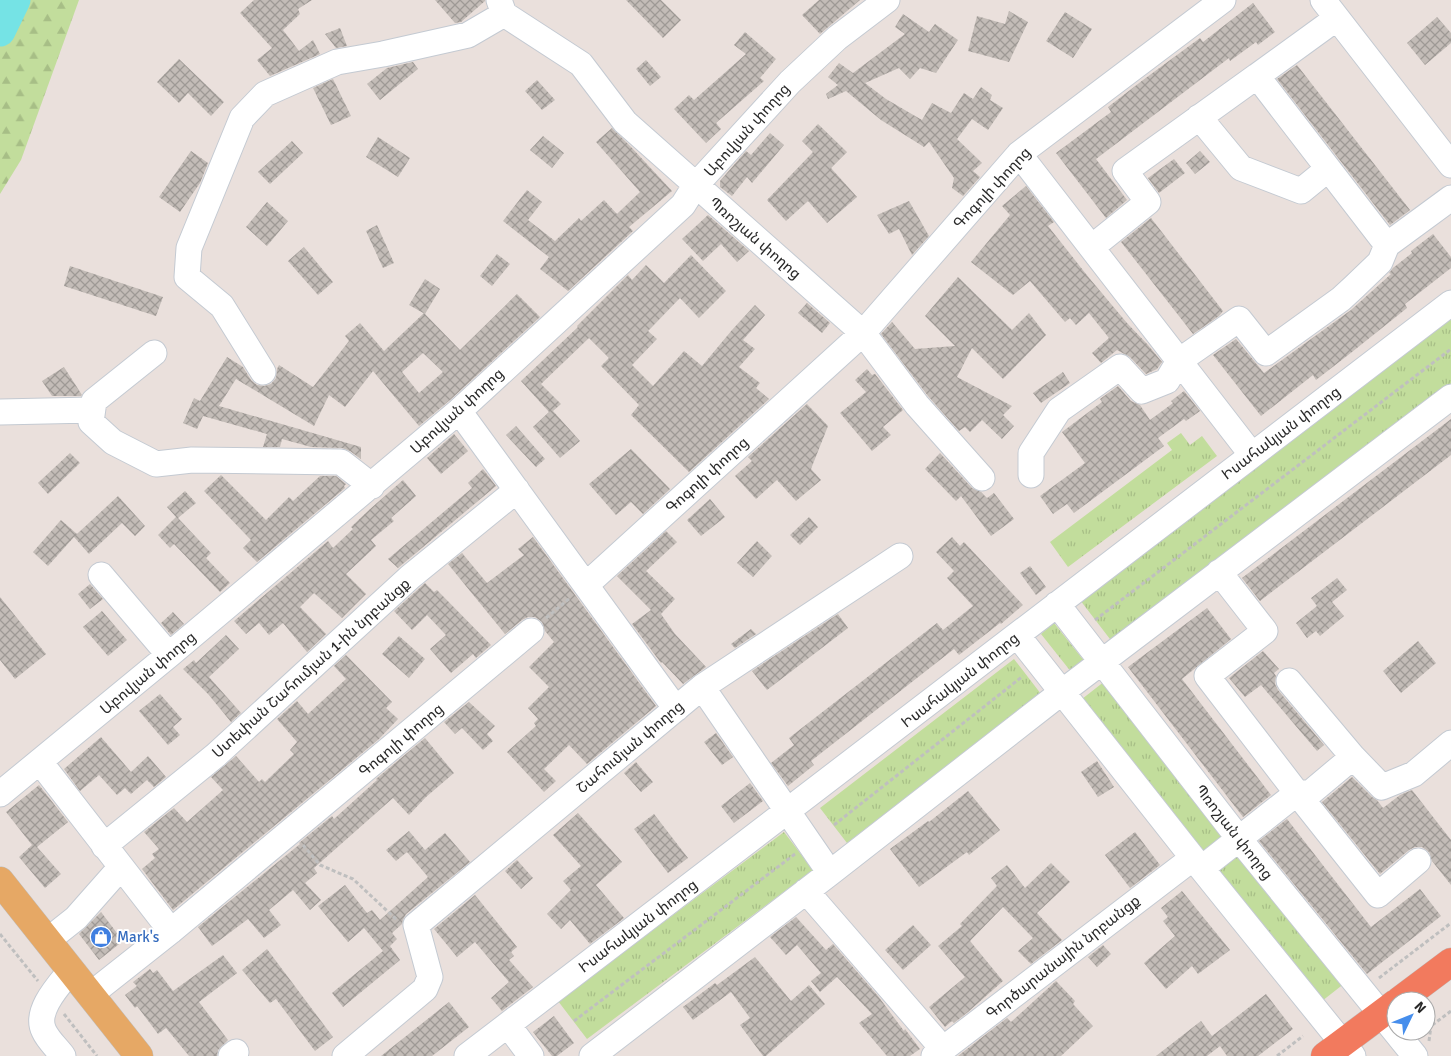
<svg xmlns="http://www.w3.org/2000/svg" width="1451" height="1056" font-family="Signika,'Noto Sans Armenian',sans-serif">
  <style>
    .grass { fill: url(#grass-tufts) }
    .forest { fill: url(#forest-firs) }
    .lines { fill: none; stroke-linecap: round; stroke-linejoin: round }
    .river { stroke: #75e3e5; stroke-width: 31 }
    .building { fill: url(#building-cross-hatch); fill-rule: evenodd }
    .minor-casing { stroke: #c4cad2; stroke-width: 27 }
    .major-casing { stroke: #bfbfbf; stroke-width: 29 }
    .highway-casing { stroke: #bfbfbf; stroke-width: 29 }
    .path { stroke: #bfbfbf; stroke-width: 3; stroke-dasharray: 4 2.5; stroke-linecap: butt }
    .minor { stroke: #fff; stroke-width: 25 }
    .major { stroke: #e6a865; stroke-width: 28 }
    .highway { stroke: #f27a5e; stroke-width: 28 }
    .labels { text-anchor: middle; dominant-baseline: central; stroke-width: 4; stroke-linejoin: round; paint-order: stroke }
    .street-label { font-size: 15px; fill: #292929; stroke: #fff }
    .shop-label { font-size: 15px; fill: #366cbe; stroke: #fff; text-anchor: start }
  </style>
  <defs>
    <pattern id="grass-tufts" width="24" height="20" patternUnits="userSpaceOnUse" patternTransform="scale(1.25)"><rect width="24" height="20" fill="#c2dd9c"/><path d="M3 7l-1-3M5 7V3M7 7l1-3M15 17l-1-3M17 17v-4M19 17l1-3" fill="none" stroke="#a7be86"/></pattern>
    <pattern id="forest-firs" width="22" height="20" patternUnits="userSpaceOnUse" patternTransform="scale(1.25)"><rect width="22" height="20" fill="#c2dd9c"/><path d="M5 1l3.5 6h-7zM16 11l3.5 6h-7z" fill="#a7be86"/></pattern>
    <pattern id="building-cross-hatch" width="8" height="8" patternUnits="userSpaceOnUse" patternTransform="scale(1.25)"><rect width="8" height="8" fill="#c3bcb7"/><path d="M0 0l8 8M0 8l8-8" fill="none" stroke="#9e9995"/></pattern>
  </defs>
  <rect width="100%" height="100%" fill="#eae0dc"/>
  <path class="grass" d="M1451 316V385L1113 643 1080 600Z
    M1181 433 1190 445 1202 436 1217 456 1068 567 1050 542 1172 450 1167 443Z
    M1054 623 1085 662 1072 673 1041 634Z
    M1014 659 1041 694 847 843 820 808Z
    M1105 681 1345 983 1322 1001 1082 699Z
    M784 832 813 870 587 1039 558 1001Z"/>
  <path class="forest" d="M0 0H79L21 160 0 194Z"/>
  <g class="lines">
    <path class="river" d="M0 31 15 0"/>
  </g>
  <path class="building" d="M254 0H312L298 9 300 14 283 30 299 51 313 40 320 54 270 76 257 60 272 48 240 13Z
    M435 0H485V1L461 22 455 23Z
    M626 0H661L681 20 663 38Z
    M819 0H860L820 34 802 15Z
    M1253 3 1275 32 1258 45 1256 42 1230 61 1229 58 1096 159 1127 200 1106 218 1056 153 1111 112 1108 107 1143 80 1200 38 1203 42Z
    M1009 11 1028 22 1009 62 968 51 977 16 1005 24Z
    M1065 12 1092 29 1073 58 1046 41Z
    M903 14 929 32 935 24 958 40 936 73 920 68 910 79 899 68 865 83 886 99 922 120 932 103 951 113 964 93 973 99 981 87 992 95 990 100 1003 108 988 130 972 119 957 139 982 163 973 171 980 177 963 196 952 188 954 178 929 142 924 147 881 120 846 91 828 99 826 94 838 85 828 77 839 63 853 73 905 34 895 27Z
    M1437 17 1451 33V43L1425 65 1407 43Z
    M340 28 347 46 336 48 325 34Z
    M745 32 776 59 760 78 764 81 716 123 721 129 706 143 674 109 689 95 694 100 746 54 734 45Z
    M179 59 224 102 211 116 188 93 179 103 157 82Z
    M646 60 661 77 650 86 636 69Z
    M413 62 418 69 380 100 367 84 387 68Z
    M1297 65 1410 210 1390 225 1277 79Z
    M333 79 351 116 331 125 313 88Z
    M537 80 555 100 542 110 525 91Z
    M818 124 847 152 831 168 857 197 827 223 808 201 786 221 767 200 813 152 802 141Z
    M612 128 632 148 672 191 629 227 633 231 568 291 540 269 549 257 503 221 527 190 542 202 528 220 555 241 579 218 581 221 604 200 617 214 640 192 596 142Z
    M770 133 784 145 752 183 747 177 732 196 720 187V181L746 151 751 155Z
    M543 136 564 153 552 168 530 150Z
    M378 137 410 158 398 177 366 157Z
    M292 141 303 153 270 184 258 172Z
    M191 151 208 163 200 183 180 212 159 197Z
    M1200 151 1210 162 1195 174 1186 163Z
    M1174 159 1185 173 1159 193 1148 178Z
    M1026 186 1054 222 1048 226 1090 279 1127 323 1148 345 1162 362 1157 369 1146 374 1130 357 1117 350 1101 363 1092 353 1109 338 1089 313 1076 325 1070 318 1065 322 1030 281 1013 295 971 262 1010 215 1002 206Z
    M909 201 929 236 912 255 899 229 889 234 877 215Z
    M267 202 288 221 267 246 246 227Z
    M708 215 749 251 737 262 721 244 703 261 682 239Z
    M1151 218 1223 311 1219 316 1193 334 1121 242Z
    M377 225 394 263 383 268 366 231Z
    M1433 234 1451 257V268L1405 304 1407 308 1352 352 1316 380 1313 375 1261 416 1213 355 1236 339 1264 373 1351 310 1391 274 1389 273 1393 268 1412 253 1411 251Z
    M304 247 333 282 318 295 288 261Z
    M497 254 510 264 492 286 480 276Z
    M691 255 726 291 699 318 680 298 648 331 657 339 632 365 653 386 684 351 702 366 732 330 755 305 765 315 743 340 755 349 739 367 760 383 756 388 769 399 689 472 631 415 639 405 601 366 609 358 589 338 541 384 561 404 553 411 580 441 560 458 533 427 549 412 521 381 578 327 577 326 628 275 632 280 646 265 664 283Z
    M70 266 163 297 156 316 64 286Z
    M958 277 1012 330 1029 313 1046 335 1003 379 972 348 957 377 1012 406 1003 415 1014 426 1002 439 982 420 970 432 965 427 959 431 928 396 881 334 892 322 915 349 955 346 925 316Z
    M425 279 440 289 425 314 409 305Z
    M517 294 540 317 450 400 419 426 373 371 345 407 329 395 314 426 236 379 219 406 361 447V459L350 451 342 448 311 447 282 439 280 447H263L267 434 203 416 197 429 183 423 194 398 200 401 227 357 243 367 251 380 257 385 264 386 271 384 276 378 277 369 279 365 313 387 349 341 345 336 360 323 384 351 424 313 460 350ZM423 353 443 372 419 393 402 372Z
    M807 303 830 323 822 333 798 313Z
    M64 367 82 395 81 396H52L42 381Z
    M867 369 872 375 875 374 903 410 883 427 891 435 872 451 840 413 866 392 855 380Z
    M1063 372 1070 383 1041 403 1033 393Z
    M1118 386 1131 401 1140 405 1150 420 1173 403 1171 401 1184 391 1200 411 1186 421 1184 419 1158 438 1164 446 1074 513 1067 504 1053 514 1040 496 1085 463 1062 432 1102 402 1100 399Z
    M807 404 828 426 811 469 821 480 796 501 777 480 756 499 735 476 752 461 748 457Z
    M1451 419V455L1260 601 1242 578Z
    M516 426 545 459 536 467 506 435Z
    M454 434 468 451 441 474 427 458Z
    M631 449 670 489 643 514 631 502 616 515 589 484Z
    M70 453 80 463 48 494 38 483Z
    M940 453 972 488 981 492 987 498 994 493 1014 519 991 536 961 496 956 501 925 469Z
    M483 469 496 486 398 568 388 559 472 488 468 483Z
    M221 475 266 520 289 497 293 501 320 476H336L346 484 344 486 345 488 257 562 243 548 251 540 204 491Z
    M403 480 416 496 391 518 394 521 371 540 376 546 346 574 366 594 342 618 314 593 300 607 326 634 307 652 283 623 269 635 259 623 246 634 234 621 328 541 333 548 353 529 351 527 369 510Z
    M185 491 196 503 178 518 211 553 206 558 230 583 220 592 174 544 170 548 158 535 176 517 167 507Z
    M118 496 145 526 135 536 122 523 89 554 74 537 48 566 33 552 61 520 77 534Z
    M710 499 725 517 701 536 687 520Z
    M809 517 818 527 800 545 790 535Z
    M666 531 677 542 646 571 675 599 661 614 675 634 706 667 683 684 662 662 661 663 632 624 651 610 617 576Z
    M533 537 656 706 587 764 569 745 544 769 556 781 544 792 507 752 536 726 534 723 538 719 528 708 549 687 529 667 554 642 545 631 542 622 535 617H528L522 620 505 634 448 564 462 553 487 583 524 555 518 549Z
    M952 537 960 546 964 542 1023 605 1001 624 1000 623 959 655 954 649 811 761 814 765 788 786 771 763 794 745 789 738 937 623 943 630 973 606 947 578 954 571 936 552Z
    M757 541 772 556 753 577 737 563Z
    M1030 566 1046 587 1036 595 1020 573Z
    M1337 578 1347 590 1332 602 1344 616 1320 636 1316 631 1307 638 1296 623 1317 606 1311 598Z
    M425 583 434 592 437 590 491 645 476 658 473 654 451 673 430 649 446 635 427 615 412 630 394 611Z
    M90 584 103 599 90 609 78 594Z
    M0 597 46 654 15 679 0 660Z
    M1207 608 1231 639 1182 679 1271 795 1243 817 1128 667Z
    M102 611 127 640 108 656 83 627Z
    M173 612 184 624 171 635 161 623Z
    M838 614 848 628 767 690 752 671Z
    M751 629 756 634 735 648 731 644Z
    M226 635 239 649 209 677 241 713 231 722 208 694 183 669 194 660 196 663Z
    M399 636 425 659 409 678 382 654Z
    M1418 641 1436 663 1401 693 1383 671Z
    M1263 651 1279 669 1274 673 1276 676 1275 684 1278 690 1324 745 1317 751 1261 685 1245 697 1229 678Z
    M346 655 392 702 386 708 398 719 379 739 173 910 142 869 155 858 152 854 159 849 144 832 174 808 187 822 223 790 211 777 236 756 259 782 262 779 265 782 294 754 290 750 297 742 277 719 297 701 308 714 346 679 334 666Z
    M160 694 182 719 173 727 180 735 168 745 139 711Z
    M469 702 495 726 487 734 493 741 483 750 462 728 455 734 444 722Z
    M716 733 733 757 722 765 704 742Z
    M101 737 131 772 148 756 166 777 154 787 147 780 131 794 125 788 117 795 99 775 80 791 64 769Z
    M425 738 454 773 426 797 409 815 393 798 314 868 317 873 305 883 321 900 310 910 293 890 269 910 281 925 264 938 248 919 212 946 198 927 300 844 299 843 332 816 334 819 377 780 376 779Z
    M1097 761 1114 787 1098 797 1081 772Z
    M636 762 653 782 641 792 624 773Z
    M1352 777 1372 797 1377 800 1383 808 1400 795 1412 790 1451 840V885L1432 861 1429 852 1422 847H1415L1409 850 1380 874 1322 802Z
    M750 783 763 801 734 823 721 806Z
    M39 785 68 822 37 847 61 874 45 888 19 857 32 845 6 812Z
    M968 791 1000 830 969 855 967 852 919 887 890 849 928 821 929 822Z
    M578 813 622 862 596 885 624 918 590 944 570 920 561 929 547 914 571 890 563 881 581 866 553 835Z
    M654 814 688 858 668 873 634 829Z
    M1287 819 1371 927 1420 889 1441 916 1367 974 1259 841Z
    M409 831 425 850 445 833 470 862 406 914 403 920 402 924 392 933 397 939 390 946 400 960 343 1007 332 993 383 951 364 928 348 942 318 906 345 885 367 913 372 910 380 920 428 877 407 852 396 861 386 850Z
    M1135 832 1160 865 1130 888 1105 855Z
    M517 860 533 878 521 889 505 871Z
    M1051 863 1070 882 1037 913 1062 940 1031 964 1018 951 1033 938 1003 907 970 941 1003 981 968 1012 954 1023 952 1021 945 1027 929 1007 965 977 938 946 962 926 960 924 997 886 991 878 1007 865 1025 888Z
    M1182 891 1230 950 1198 974 1192 966 1166 989 1144 963 1175 936 1163 921 1168 917 1161 908Z
    M475 895 517 947 511 952 514 956 509 960 533 987 502 1011 491 998 509 982 475 942 457 957 434 929Z
    M101 912 123 941 99 960 79 934Z
    M796 917 826 950 833 944 878 996 904 1031 905 1029 920 1049 910 1056H887L859 1023 872 1014 837 977 820 992 811 981 821 973 797 945 786 955 770 937Z
    M913 925 931 945 903 970 885 950Z
    M1103 945 1111 954 1097 967 1088 957Z
    M267 949 333 1037 315 1051 276 999 270 1003 242 970Z
    M223 955 237 973 199 1002 228 1040 218 1050 217 1056H189L166 1028 158 1034 137 1006 135 1008 125 995 137 986 133 982 150 969 153 973 157 970 173 991Z
    M755 957 791 1001 809 985 825 1004 766 1056H763L740 1025 750 1018 731 992 693 1020 683 1007 715 983 717 985Z
    M1056 981 1075 1001 1073 1004 1093 1026 1061 1056H958L1007 1018 1011 1022Z
    M1266 994 1293 1029 1258 1056H1227L1220 1046 1207 1056H1156L1201 1021 1212 1036Z
    M449 1002 469 1027 432 1056H381Z
    M554 1016 574 1043 557 1056H552L533 1032Z"/>
  <g class="lines">
    <g class="minor-casing">
      <path id="minor" d="M499 0 504 14 581 64 625 122 863 333 917 405 982 478
        M1323 0 1451 165
        M1337 18 1257 76 1387 245 1451 198
        M1199 117 1241 168 1301 191 1328 169
        M1019 154 1252 455
        M1092 247 1148 202 1125 171 1257 76
        M154 353 94 401 91 422 113 442 156 464 192 460 341 462 372 486
        M263 372 222 306 187 277 189 248 242 118 265 94 337 62 383 54 468 35 504 14
        M459 411 676 709
        M0 412 92 410
        M1031 475V453L1059 410 1120 367 1142 391 1167 381 1179 361 1239 319 1266 353 1341 299 1354 287 1380 262 1387 245
        M101 575 169 655
        M586 585 863 333 1019 154 1223 0
        M1057 604 1240 840 1415 1056
        M1017 635 1193 858 1353 1056
        M1289 681 1353 757
        M702 687 830 873
        M40 762 171 931
        M1297 793H1310L1353 757 1382 787 1414 774 1451 743
        M1297 793 1378 895 1418 861
        M0 794 169 655 459 411 683 205 695 186 790 82 837 38 887 0
        M104 846 216 755 410 577 517 490
        M1202 868 1297 793 1207 676 1265 631 1219 572
        M806 891 943 1049
        M47 941 76 918 121 867
        M90 995 171 931 531 631
        M508 1025 531 1056
        M63 1056C57 1048 48 1040 44 1031 34 1011 59 985 71 970
        M231 1056 236 1052
        M345 1056 425 989 430 977 416 925 702 687 900 556
        M467 1056 1451 303
        M592 1056 830 873 1062 692 1451 397
        M934 1056 1193 858"/>
    </g>
    <g class="major-casing">
      <path id="major" d="M0 881 139 1056"/>
    </g>
    <g class="highway-casing">
      <path id="highway" d="M1399 1001 1451 962
        M1325 1056 1396 1003"/>
    </g>
    <path class="path" d="M546 618 570 598
      M1095 620 1451 349
      M834 825 1023 676
      M303 845 320 865 353 879 398 921
      M0 934 38 981
      M1379 978 1451 923
      M64 1014 97 1056
      M574 1021 795 854
      M1426 1027 1431 1026 1451 1011
      M1429 1041 1431 1026
      M1277 1056 1303 1036"/>
    <use href="#minor" class="minor"/>
    <use href="#major" class="major"/>
    <use href="#highway" class="highway"/>
  </g>
  <defs>
    <g id="shop-disc" transform="scale(1.125)"><circle r="9.5" fill="#3f7fe0" stroke="#fff"/><path d="M-5-2.5h2.3a2.7 3.5 0 0 1 5.4 0H5L5.5 6h-11ZM-1.5-2.5h3a1.5 2.3 0 0 0-3 0Z" fill="#fff"/></g>
  </defs>
  <g fill-rule="evenodd">
    <use href="#shop-disc" x="101" y="937"/>
  </g>
  <g class="labels">
    <g class="street-label">
      <text transform="translate(747 130) rotate(-48)">Աբովյան փողոց</text>
      <text transform="translate(992 188) rotate(-47)">Գոգոլի փողոց</text>
      <text transform="translate(755 238) rotate(41)">Պռոշյան փողոց</text>
      <text transform="translate(457 411) rotate(-42)">Աբովյան փողոց</text>
      <text transform="translate(1281 433) rotate(-37)">Իսահակյան փողոց</text>
      <text transform="translate(707 475) rotate(-42)">Գոգոլի փողոց</text>
      <text transform="translate(311 668) rotate(-42)">Ստեփան Շահումյան 1-ին նրբանցք</text>
      <text transform="translate(148 673) rotate(-40)">Աբովյան փողոց</text>
      <text transform="translate(960 680) rotate(-38)">Իսահակյան փողոց</text>
      <text transform="translate(401 740) rotate(-40)">Գոգոլի փողոց</text>
      <text transform="translate(630 747) rotate(-40)">Շահումյան փողոց</text>
      <text transform="translate(1234 832) rotate(52)">Պռոշյան փողոց</text>
      <text transform="translate(638 926) rotate(-37)">Իսահակյան փողոց</text>
      <text transform="translate(1063 957) rotate(-38)">Գործարանային նրբանցք</text>
    </g>
    <g class="shop-label">
      <text x="117" y="937">Mark's</text>
    </g>
  </g>
  <g transform="translate(1411 1016) rotate(47)"><circle r="24" fill="#ffffff" stroke="#a9a9a9"/>
  <path d="M0-4L9 19L0 12L-9 19Z" fill="#468eec"/>
  <text y="-8" font-size="14" font-weight="bold" text-anchor="middle" fill="#292929">N</text>
  </g>
</svg>
